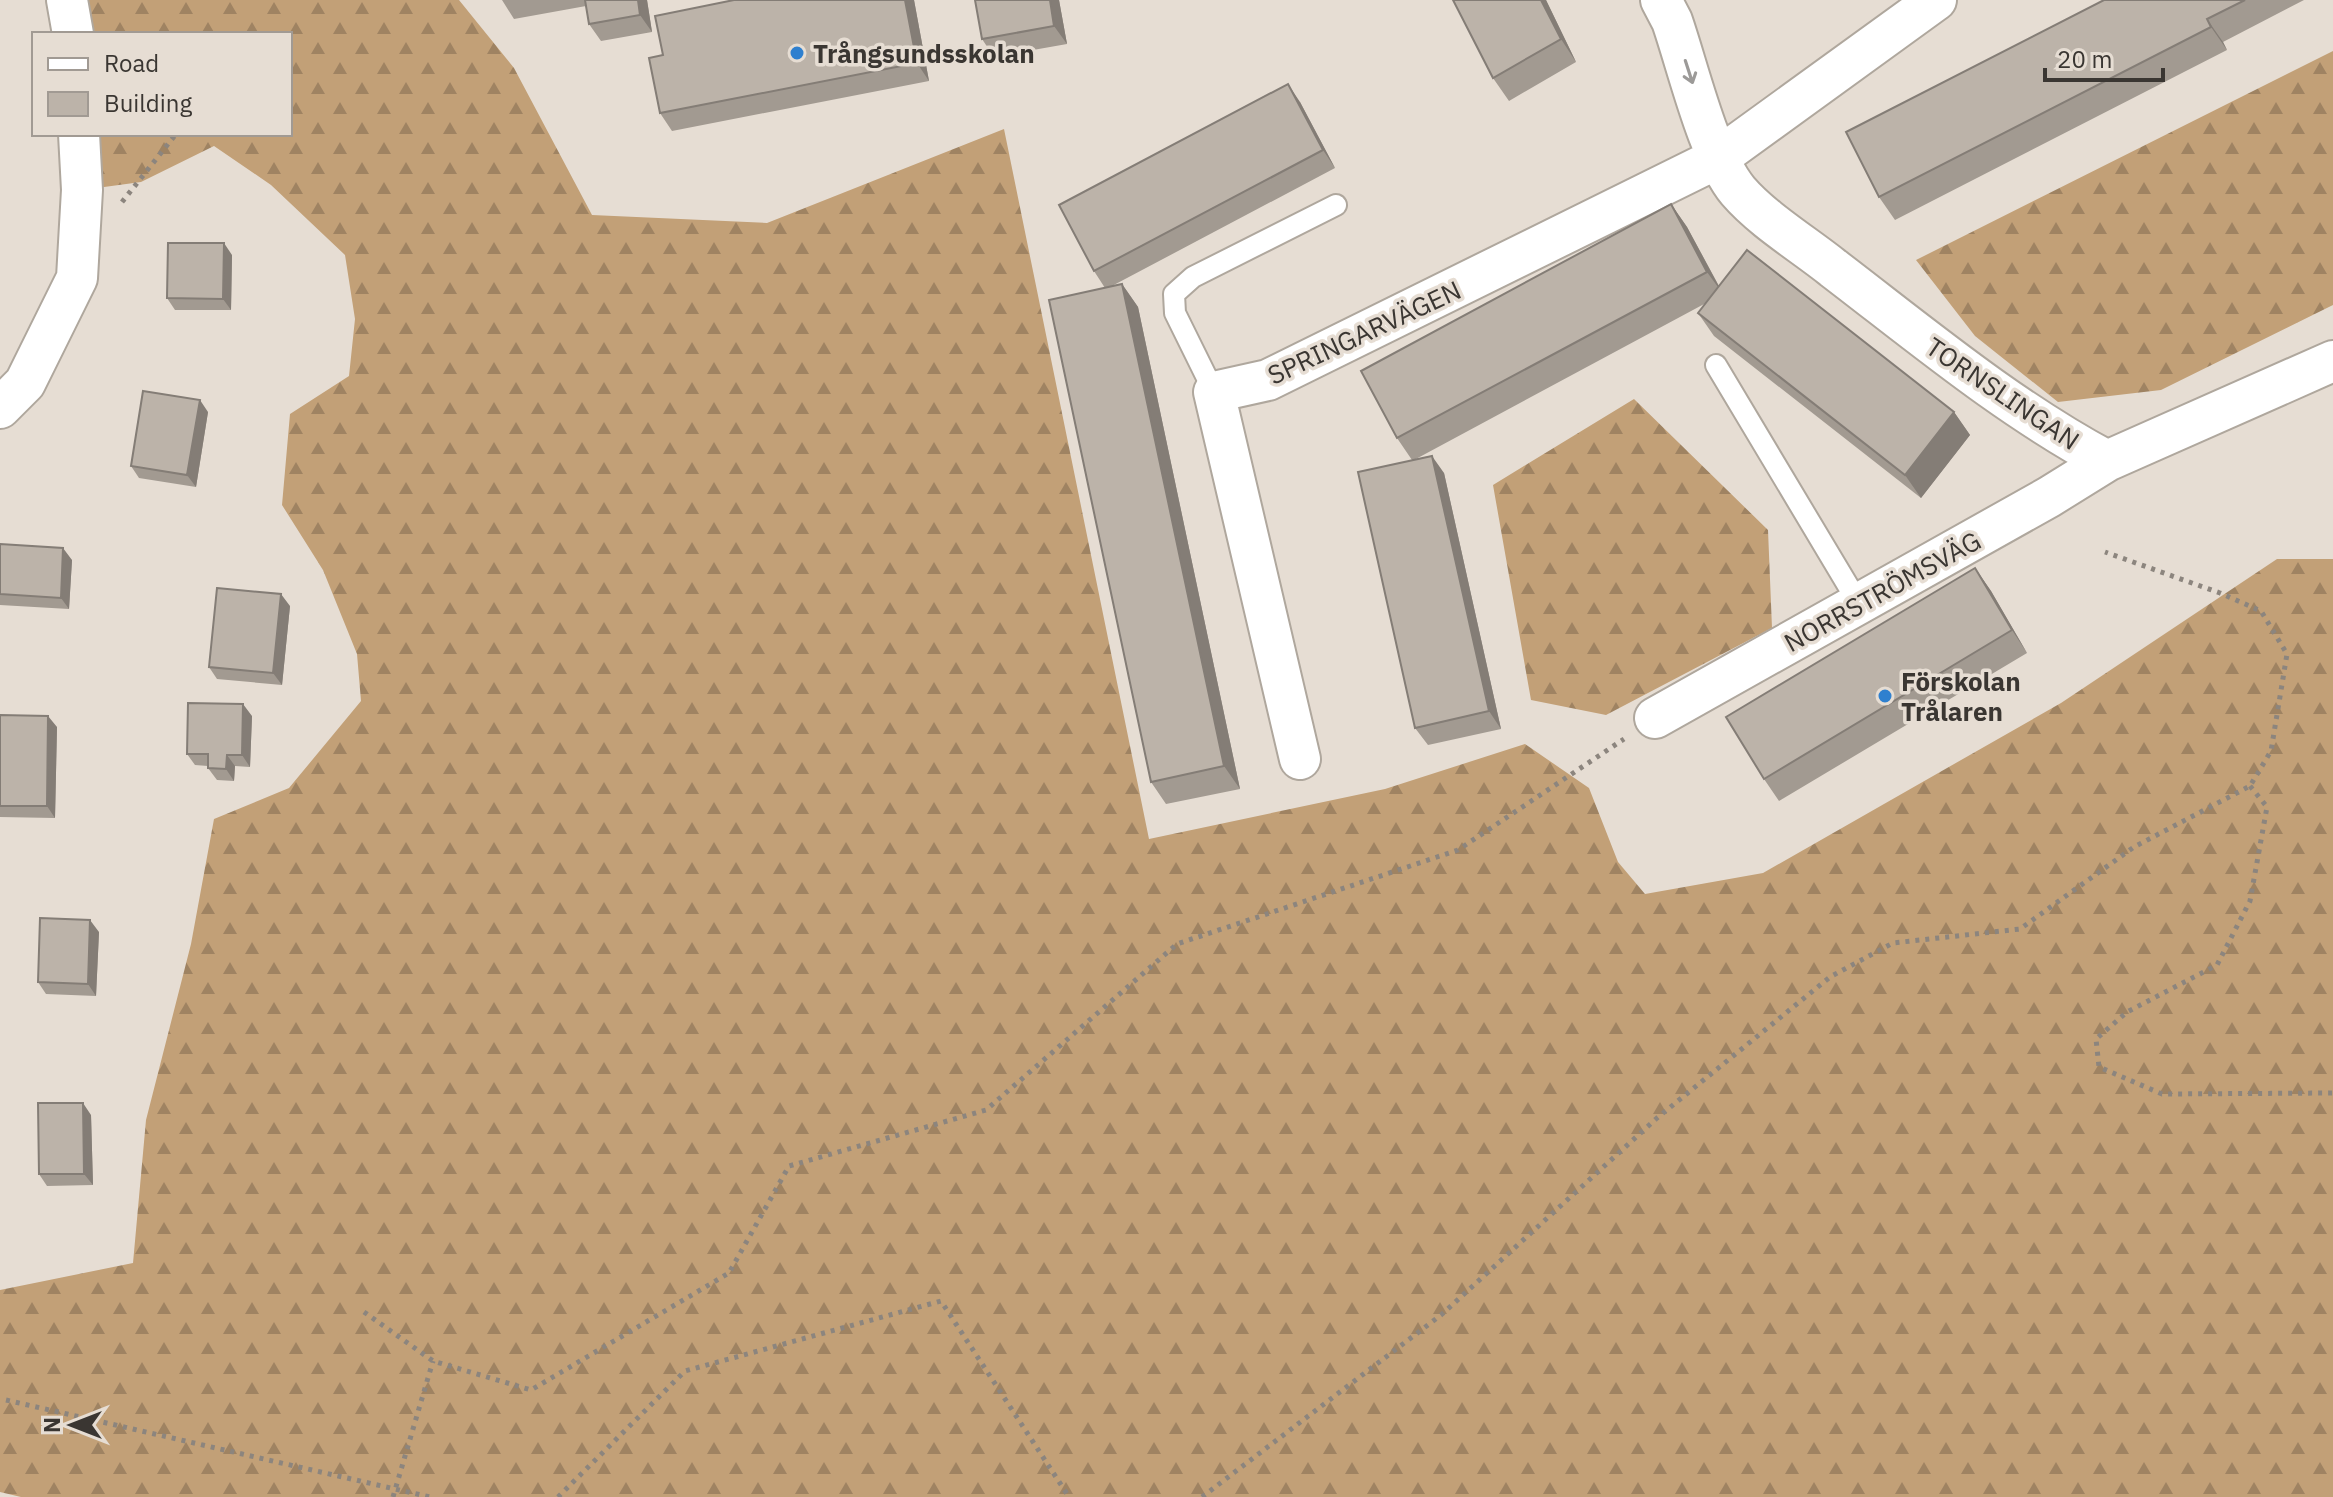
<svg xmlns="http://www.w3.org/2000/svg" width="2333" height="1497" font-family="'IBM Plex Sans',sans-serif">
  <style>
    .forest { fill: url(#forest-firs) }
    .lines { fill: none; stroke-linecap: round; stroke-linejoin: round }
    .lane-casing { stroke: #afa79d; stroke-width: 24 }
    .street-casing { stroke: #afa79d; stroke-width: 44 }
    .path { stroke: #8c857e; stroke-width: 5; stroke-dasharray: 4 6; stroke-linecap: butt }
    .lane { stroke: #fff; stroke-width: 20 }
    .street { stroke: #fff; stroke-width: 40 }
    .wall { fill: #a29a91 }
    .shaded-wall { fill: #847d76 }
    .building { fill: #bcb3a9; stroke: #847d76; stroke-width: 2 }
    .oneway { stroke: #9c9a98 }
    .poi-dot { fill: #2f80cf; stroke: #e6ddd3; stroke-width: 3 }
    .labels { text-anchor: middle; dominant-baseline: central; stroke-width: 7; stroke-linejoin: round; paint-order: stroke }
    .poi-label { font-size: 26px; font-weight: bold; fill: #3a3632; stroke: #e6ddd3; text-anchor: start }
    .street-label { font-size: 26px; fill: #3a3632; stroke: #e6ddd3 }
  </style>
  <defs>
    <pattern id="forest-firs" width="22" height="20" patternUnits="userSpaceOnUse" patternTransform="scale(2)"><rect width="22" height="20" fill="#c2a077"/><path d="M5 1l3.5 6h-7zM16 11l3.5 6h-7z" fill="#9f8362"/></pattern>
  </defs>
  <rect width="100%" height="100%" fill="#e6ddd3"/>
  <path class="forest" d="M64 0H459L514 68 592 215 767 223 1004 129 1149 839 1385 789 1525 744 1589 788 1618 862 1645 894 1763 873 2061 703 2277 559H2333V1497H21L0 1492V1290L133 1263 146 1120 191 944 214 819 289 788 361 701 357 654 323 570 282 505 290 414 349 376 355 319 345 255 271 185 214 146 141 182 82 190 79 134H290V34H72Z
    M2333 51V305L2161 390 2058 402 1975 336 1916 260Z
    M1634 399 1768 530 1772 628 1606 715 1531 700 1493 485Z"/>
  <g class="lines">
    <g class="lane-casing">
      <path id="lane" d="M1716 365 1859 604
        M1214 392 1175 313 1174 294 1193 277 1336 205"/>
    </g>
    <g class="street-casing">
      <path id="street" d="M67 0 73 34
        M1661 0 1672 21C1688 67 1708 155 1738 191 1763 220 1803 244 1833 268 1922 336 2008 408 2107 461
        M0 408 25 383 77 278 82 190 79 134
        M1655 718 2049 497 2107 461 2333 361
        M1300 759 1214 392 1268 380 1718 158 1936 0"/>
    </g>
    <path class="path" d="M122 202 176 134
      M2250 786 2267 807 2250 901 2217 965 2127 1012 2096 1039 2099 1067 2162 1094 2333 1093
      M364 1312 433 1361 531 1390 729 1273 789 1166 986 1110 1177 944 1458 850 1624 739
      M6 1400 430 1497
      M393 1497 433 1361
      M558 1497 685 1371 941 1301 1069 1497
      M1202 1497 1441 1315 1657 1118 1830 977 1893 943 2020 929 2134 847 2250 786 2271 751 2287 654 2261 611 2220 593 2105 552"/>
    <use href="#lane" class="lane"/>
    <use href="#street" class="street"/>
  </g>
  <path class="wall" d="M502 0H647L652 32 601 41 589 24 586 6 514 19Z
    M914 0 929 81 672 131 660 113 663 55Z
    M1059 0 1067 44 994 57 982 39Z
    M1546 0 1576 62 1509 101 1493 78Z
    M2104 0H2304L2223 42 2227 50 1895 220 1879 197Z
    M1300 102 1335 168 1110 287 1122 284 1138 307 1240 789 1166 804 1151 782 1105 288 1094 271Z
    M1671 204 1687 227 1719 286 1954 412 1970 435 1921 498 1714 336 1698 313 1706 303 1414 460 1444 473 1501 729 1428 745 1415 728 1412 460 1397 438Z
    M232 255 231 310H175L167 298Z
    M208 412 196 487 139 478 131 466Z
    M0 544 72 560 69 609 0 605Z
    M1975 568 1991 591 2027 653 1779 801 1764 779Z
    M290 606 282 685 217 679 209 667Z
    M0 715 57 727 55 818 0 817Z
    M252 716 250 767 235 766 234 781 217 780 208 768V766L195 765 187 754Z
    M99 932 96 996 46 994 38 982Z
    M91 1115 93 1185 47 1186 39 1174Z"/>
  <path class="shaded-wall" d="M638 0H647L652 32 640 15Z
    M905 0H914L929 81 917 63Z
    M1050 0H1059L1067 44 1054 26Z
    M1541 0H1546L1576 62 1561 39Z
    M2207 19 2223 42 2227 50 2211 27Z
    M1288 84 1300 102 1335 168 1323 150Z
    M1671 204 1687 227 1723 294 1707 272Z
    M224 243 232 255 231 310 223 299Z
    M1122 284 1138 307 1240 789 1224 766Z
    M200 400 208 412 196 487 187 475Z
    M1954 412 1970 435 1921 498 1905 475Z
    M1432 456 1444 473 1501 729 1489 711Z
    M63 548 72 560 69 609 61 598Z
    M1975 568 1991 591 2027 653 2012 630Z
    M281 594 290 606 282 685 273 673Z
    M243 704 252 716 250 767 242 755Z
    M48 716 57 727 55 818 47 806Z
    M227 755 235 766 234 781 226 769Z
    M90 920 99 932 96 996 88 984Z
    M83 1103 91 1115 93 1185 84 1174Z"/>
  <path class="building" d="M585 0H638L640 15 589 24Z
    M734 0H905L917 63 660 113 649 58 663 55 655 16Z
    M975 0H1050L1054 26 982 39Z
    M1453 0H1541L1561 39 1493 78Z
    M2104 0H2245L2207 19 2211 27 1879 197 1846 132Z
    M1288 84 1323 150 1094 271 1059 205Z
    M1671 204 1707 272 1397 438 1361 371Z
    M168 243H224L223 299 167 298Z
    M1747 250 1954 412 1905 475 1698 313Z
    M1122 284 1224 766 1151 782 1049 300Z
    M143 391 200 400 187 475 131 466Z
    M1432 456 1489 711 1415 728 1358 472Z
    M0 544 63 548 61 598 0 594Z
    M1975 568 2012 630 1764 779 1726 717Z
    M217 588 281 594 273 673 209 667Z
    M188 703 243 704 242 755H227L226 769 208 768V754H187Z
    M0 715 48 716 47 806H0Z
    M40 918 90 920 88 984 38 982Z
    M38 1103H83L84 1174H39Z"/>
  <defs><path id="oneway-shaft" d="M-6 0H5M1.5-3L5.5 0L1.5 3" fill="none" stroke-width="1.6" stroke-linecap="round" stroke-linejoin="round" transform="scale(2)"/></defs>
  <use class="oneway" href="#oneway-shaft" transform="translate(1689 72) rotate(72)"/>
  <g class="poi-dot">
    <circle cx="797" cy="53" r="8"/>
    <circle cx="1885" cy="696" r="8"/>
  </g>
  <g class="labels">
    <g class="poi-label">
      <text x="813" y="53">Trångsundsskolan</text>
      <text x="1901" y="681">Förskolan<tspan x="1901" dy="30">Trålaren</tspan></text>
    </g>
    <g class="street-label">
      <text transform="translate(1364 332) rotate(-25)">SPRINGARVÄGEN</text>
      <text transform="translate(2003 393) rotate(34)">TORNSLINGAN</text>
      <text transform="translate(1882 591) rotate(-29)">NORRSTRÖMSVÄG</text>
    </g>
  </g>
  <rect x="32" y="32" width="260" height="104" fill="#e6ddd3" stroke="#a19a93" stroke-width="2"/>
  <rect x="48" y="58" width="40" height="12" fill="#ffffff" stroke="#a19a93" stroke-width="2"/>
  <text x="104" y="72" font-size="24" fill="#3a3632">Road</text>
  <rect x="48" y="92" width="40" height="24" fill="#bcb3a9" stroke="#a19a93" stroke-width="2"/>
  <text x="104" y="112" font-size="24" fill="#3a3632">Building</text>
  <g transform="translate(72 1425) rotate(270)" stroke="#e6ddd3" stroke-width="6" paint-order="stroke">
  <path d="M0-6L14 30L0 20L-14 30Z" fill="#3a3632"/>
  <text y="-12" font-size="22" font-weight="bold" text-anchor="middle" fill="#3a3632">N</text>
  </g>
  <path d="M2045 68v12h118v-12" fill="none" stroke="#3a3632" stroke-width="4"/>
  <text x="2057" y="68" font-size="24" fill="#3a3632" stroke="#e6ddd3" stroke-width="6" paint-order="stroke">20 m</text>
</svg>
